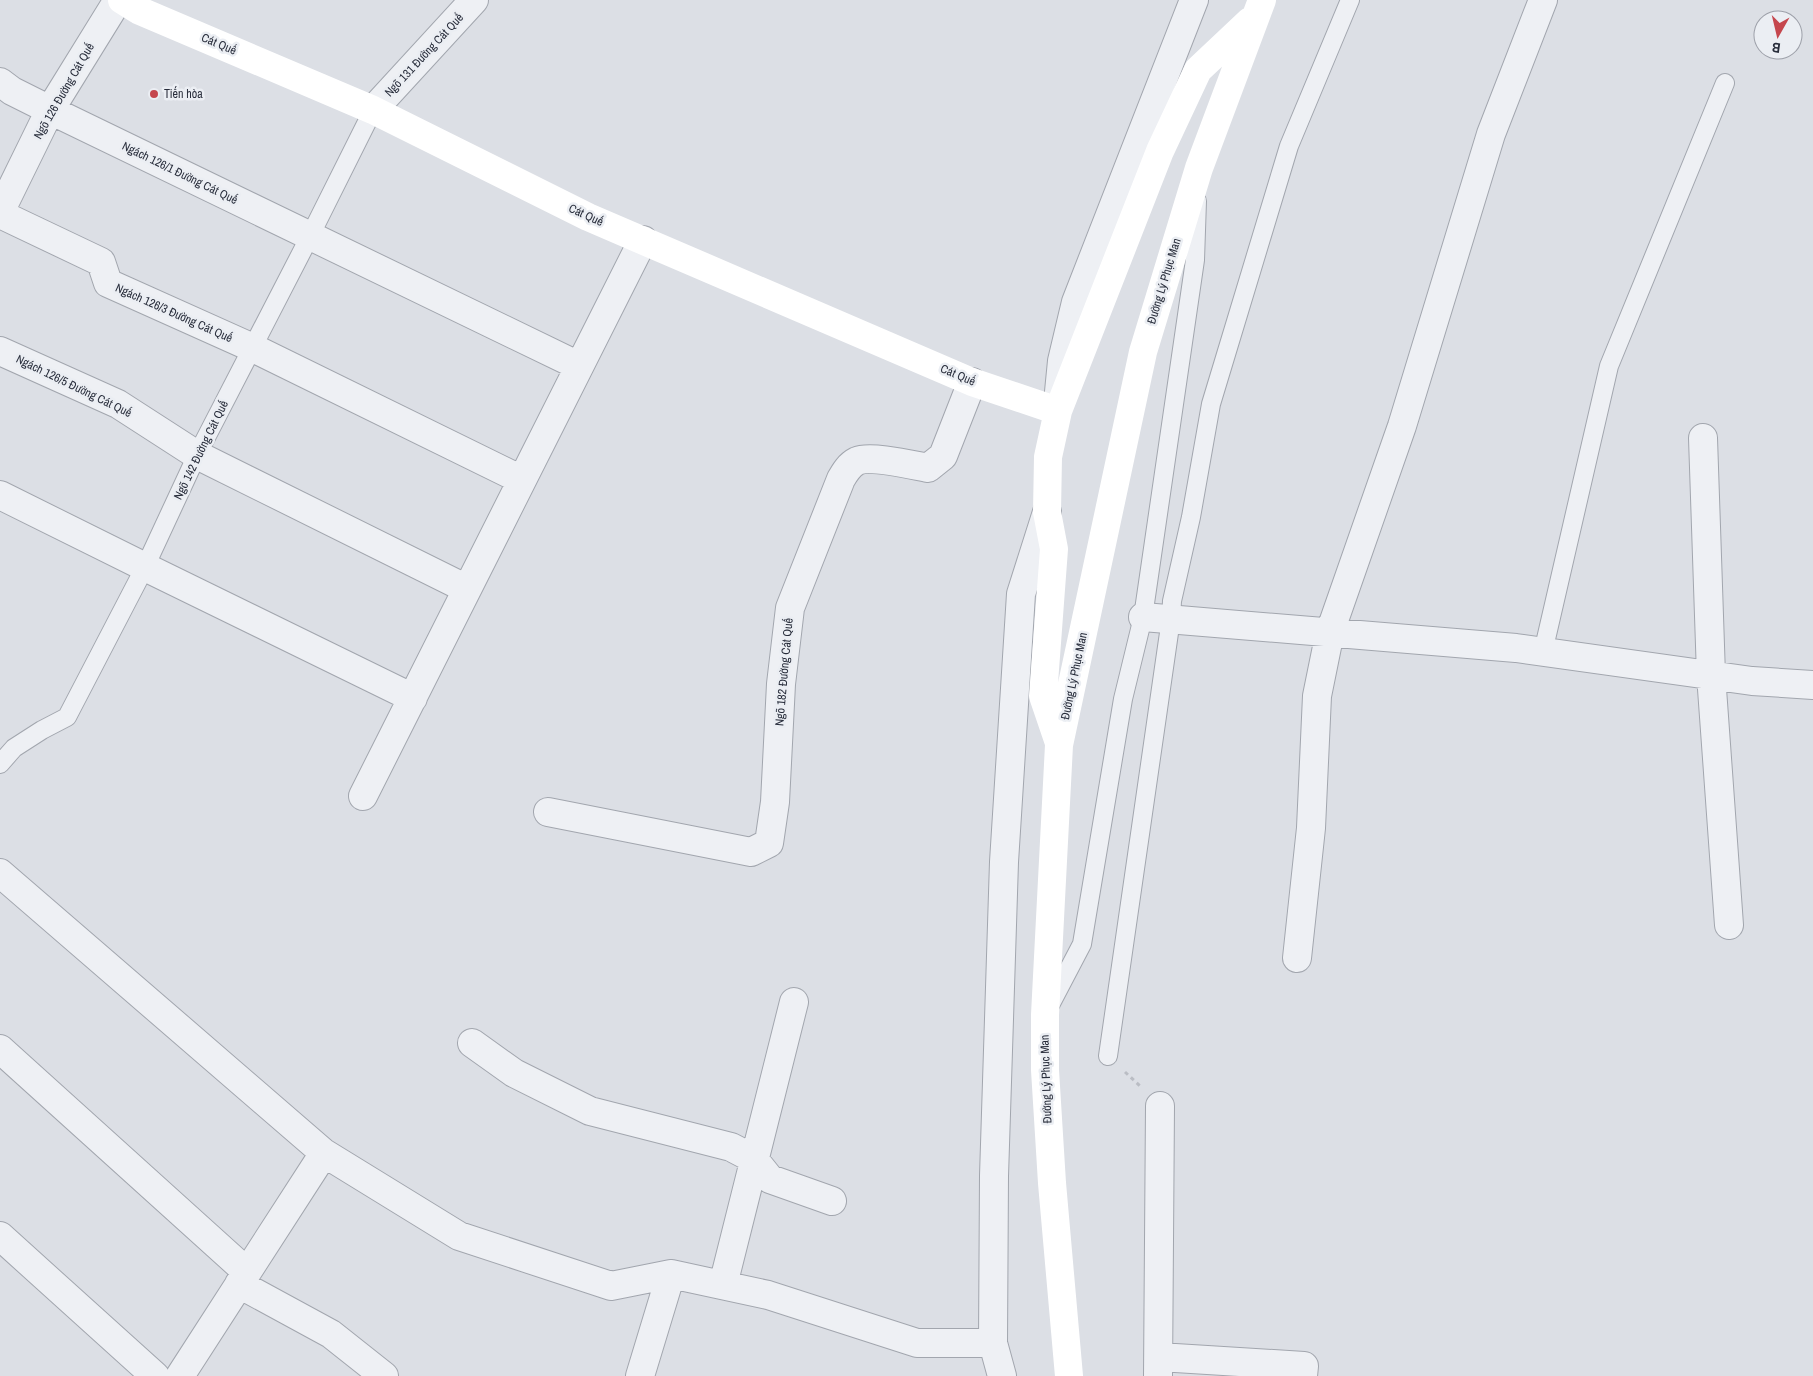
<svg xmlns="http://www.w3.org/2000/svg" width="1813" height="1376" font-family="'Archivo Narrow',sans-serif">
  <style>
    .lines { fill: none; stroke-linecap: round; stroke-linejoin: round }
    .lane-casing { stroke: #a2a6ae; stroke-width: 20 }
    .street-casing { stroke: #a2a6ae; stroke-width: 30 }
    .path { stroke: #babdc4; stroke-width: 3; stroke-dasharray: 4 4; stroke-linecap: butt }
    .lane { stroke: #eef0f4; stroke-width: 18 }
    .street { stroke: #eef0f4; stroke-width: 28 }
    .secondary { stroke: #fff; stroke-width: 28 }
    .poi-dot { fill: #c5464d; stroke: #ebeef3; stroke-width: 2 }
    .labels { text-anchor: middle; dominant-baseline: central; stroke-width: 5; stroke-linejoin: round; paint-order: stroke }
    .street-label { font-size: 12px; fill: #272c3a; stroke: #ebeef3 }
    .poi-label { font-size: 12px; fill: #272c3a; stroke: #ebeef3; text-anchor: start }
  </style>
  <rect width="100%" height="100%" fill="#dcdfe5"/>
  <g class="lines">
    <g class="lane-casing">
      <path id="lane" d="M1543 652 1609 366 1725 83
        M0 764 14 748 42 730 67 717 145 567 197 455 310 236 373 110
        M1049 1007 1082 944 1123 699 1143 617 1195 260 1197 201
        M1108 1056 1171 619 1172 601 1191 517 1211 404 1289 146 1350 0"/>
    </g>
    <g class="street-casing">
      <path id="street" d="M0 82 12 91 50 110 579 366
        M373 110 474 0
        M0 212 50 110 118 0
        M0 214 101 262 108 283 253 348 522 480
        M0 351 118 404 197 455 467 589
        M1058 402 1062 361 1076 302 1194 0
        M1703 438 1711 675 1729 925
        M0 495 145 567 413 698
        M1143 617 1516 648 1752 681 1813 685
        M363 796 643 240
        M548 812 751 852 769 843 775 802 781 684 790 608 841 479C845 472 849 465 857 461 870 455 912 465 928 468L943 456 972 382
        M0 873 324 1153 459 1236 611 1286 671 1274 768 1295 917 1343H993
        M1297 958 1311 828 1317 696 1330 632 1402 426 1491 134 1543 0
        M472 1043 514 1073 590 1111 731 1147 754 1159 770 1179 832 1201
        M0 1049 247 1272
        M0 1236 155 1376
        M239 1284 331 1334 384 1376
        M723 1285 794 1002
        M1159 1357 1304 1366 1303 1376
        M180 1376 324 1153
        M640 1376 671 1274
        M1002 1376 993 1343 994 1176 1004 862 1021 594 1047 512
        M1158 1376 1160 1106"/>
    </g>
    <path class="path" d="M1125 1072 1140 1086"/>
    <use href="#lane" class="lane"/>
    <use href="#street" class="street"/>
    <path class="secondary" d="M122 0 138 10 373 110 588 217 972 382 1058 411
      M1059 743 1043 696 1054 549 1047 512 1048 457 1058 411 1160 151 1198 70 1250 21
      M1069 1376 1052 1183 1045 1070V1015L1059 745 1143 352 1199 168 1262 0"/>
  </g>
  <circle class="poi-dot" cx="154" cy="94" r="5"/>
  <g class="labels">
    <g class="street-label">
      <text transform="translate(219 44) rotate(23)">Cát Quế</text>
      <text transform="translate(424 55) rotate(-47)">Ngõ 131 Đường Cát Quế</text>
      <text transform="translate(64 91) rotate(-60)">Ngõ 126 Đường Cát Quế</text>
      <text transform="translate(180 173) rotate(26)">Ngách 126/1 Đường Cát Quế</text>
      <text transform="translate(586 215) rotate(25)">Cát Quế</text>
      <text transform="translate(1164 281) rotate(-73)">Đường Lý Phục Man</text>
      <text transform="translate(174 313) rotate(24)">Ngách 126/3 Đường Cát Quế</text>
      <text transform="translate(958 375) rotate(23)">Cát Quế</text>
      <text transform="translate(74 386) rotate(26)">Ngách 126/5 Đường Cát Quế</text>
      <text transform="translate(201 450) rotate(-64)">Ngõ 142 Đường Cát Quế</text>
      <text transform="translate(784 672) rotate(-85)">Ngõ 182 Đường Cát Quế</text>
      <text transform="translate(1074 676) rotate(-78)">Đường Lý Phục Man</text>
      <text transform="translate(1046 1079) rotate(-92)">Đường Lý Phục Man</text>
    </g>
    <g class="poi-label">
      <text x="164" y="94">Tiến hòa</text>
    </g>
  </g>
  <g transform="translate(1778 35) rotate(188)"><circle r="24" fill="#ebeef3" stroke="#9da0a9"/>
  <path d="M0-4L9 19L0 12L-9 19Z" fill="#c5464d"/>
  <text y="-8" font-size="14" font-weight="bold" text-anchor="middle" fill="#272c3a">B</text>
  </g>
</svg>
